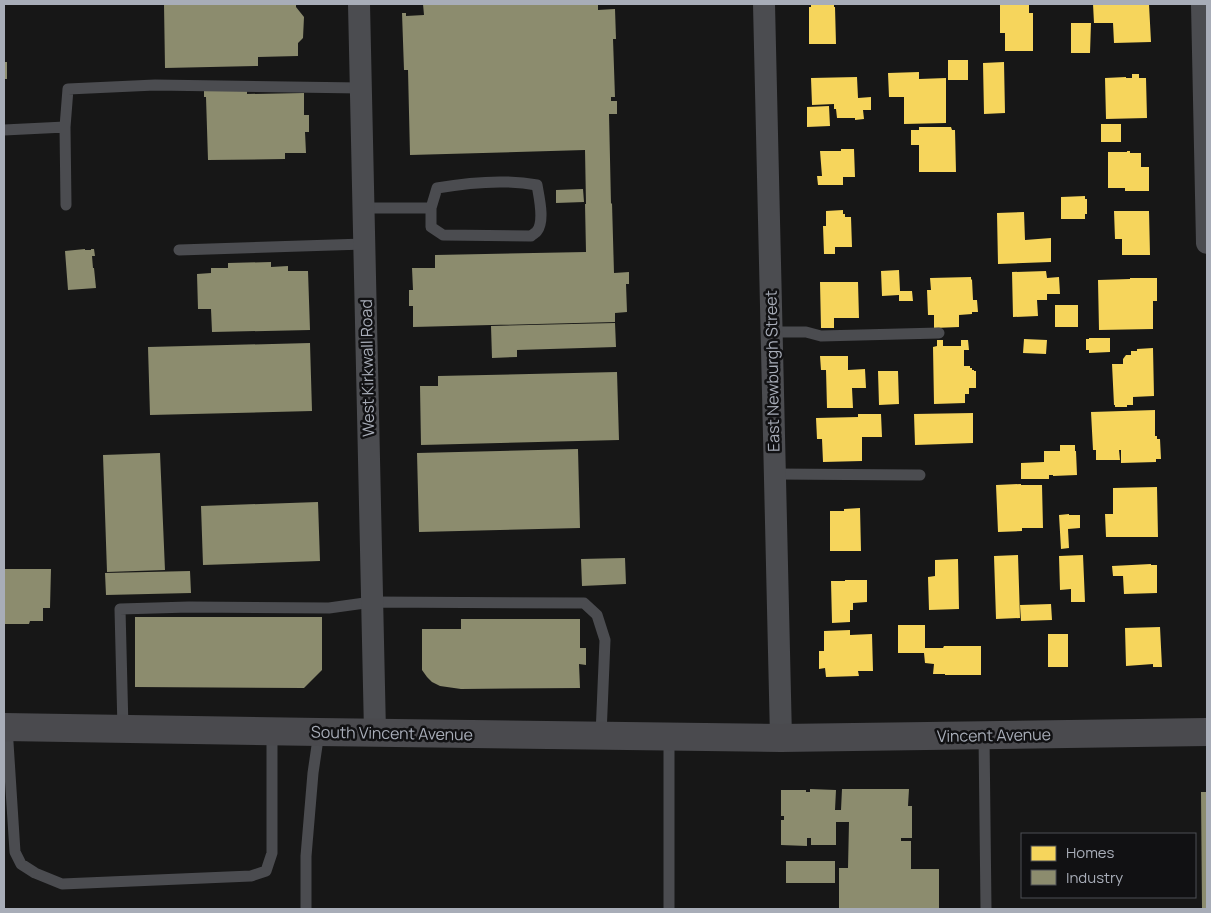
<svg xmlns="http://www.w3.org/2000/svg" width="1211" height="913" font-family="Manrope,sans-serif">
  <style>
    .homes { fill: #f6d55c }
    .industry { fill: #8c8c6e }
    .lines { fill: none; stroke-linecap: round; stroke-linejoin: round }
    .lane { stroke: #4b4c50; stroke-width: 11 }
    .street { stroke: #4b4c50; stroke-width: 22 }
    .secondary { stroke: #4a4a4e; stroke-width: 28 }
    .labels { text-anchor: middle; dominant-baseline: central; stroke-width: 5; stroke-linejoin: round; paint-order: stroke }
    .street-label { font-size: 16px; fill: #a8adb8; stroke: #111113 }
  </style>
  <rect width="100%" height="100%" fill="#171717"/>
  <path class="homes" d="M811 4H834V7H835L836 44H809V7H811Z
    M1000 4H1029V13H1033V51H1005V33H1000Z
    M1093 4H1149L1151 42 1114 43 1113 23H1094Z
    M1071 23H1091L1090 53H1071Z
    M948 60H968V80H948Z
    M1004 62 1005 113 984 114 983 63Z
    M919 72V79L946 78V123L904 124V97H889L888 73Z
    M1132 74H1139V78H1146L1147 118 1106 119 1105 78 1126 77V78H1132Z
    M857 77 858 98 871 97V110H863L864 119 855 120V118H837L836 109H834V104L812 105 811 78Z
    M829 106 830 126 807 127V107Z
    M1101 124H1121V142H1101Z
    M919 127H951L952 130H955L956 172H919V145H911V130H919Z
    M841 149H854L855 177H843V185H818L817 176H822L820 151H841Z
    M1127 151H1130V153H1141V167H1149V191H1125V188H1108V152H1127Z
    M1085 196V199H1087V214H1085V219H1061V197Z
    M843 210V214H845V217H851L852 247H835V254H824L823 226H826V211Z
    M1114 211H1149L1150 255H1122V239H1115Z
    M1024 212 1025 240 1051 238V262L998 264 997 213Z
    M899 270 900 291H912L913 301H899V295L882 296 881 271Z
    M1046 271 1047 278 1059 277 1060 294H1047V300H1037L1038 316 1013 317 1012 272Z
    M971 277V280L972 279 973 300H977L978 312H972V314L959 315V327L934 328V315H928L927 290H931L930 278Z
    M1130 278H1157V301H1153V329L1099 330 1098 280 1130 279Z
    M820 282H858L859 318H834V328H821Z
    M1055 305H1078V327H1055Z
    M1089 338H1110V352L1089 353V350H1086V339H1089Z
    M1024 339 1047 340 1046 354 1023 353Z
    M937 340H943V346H961V340H968L969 350H964V366H970V368H972V370H974V371H976V388H969V394H965V403L934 404 933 347 937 346Z
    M1153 348 1154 396 1133 397V405H1127V407H1115V405H1114L1112 364H1123V359L1126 355H1131V351H1137V349Z
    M820 356H848V370L865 369 866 388H852L853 408H827L826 370H821Z
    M878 371H898L899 404 879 405Z
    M1155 410V436H1157V439H1160L1161 459H1156V462L1121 463V450H1119L1120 460H1096V450H1093L1091 412Z
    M973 413V443L915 445 914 414Z
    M858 414H881L882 437H862V461L823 462 822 439H817L816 418 858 417Z
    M1060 445H1075V451H1076L1077 475 1053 476V475H1049V479H1021V463L1044 462V451H1060Z
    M1021 484V485H1042L1043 528H1022V531L998 532 996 485Z
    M1157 487 1158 537H1106L1105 514H1113V488Z
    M860 508 861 551H830V511H844V509Z
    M1069 514V515H1080V528L1068 529 1069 548 1061 549 1059 515Z
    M1018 555 1020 618 996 619 994 556Z
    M1083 555 1085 602H1071V589L1060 590 1059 556Z
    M958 559 959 609 929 610 928 577 935 576V560Z
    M1151 564V565H1157V593L1124 594 1123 576H1113L1112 566Z
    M845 580H867V602L853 603V610H850V622L832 623 831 581H845Z
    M1051 604 1052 620 1021 621 1020 605Z
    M898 625H925V648H943L944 646H981V675H945V674H933L934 664 925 663 924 653H898Z
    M1160 627 1162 667H1153V664L1126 666 1125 628Z
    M850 630V635L872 634 873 671H858L859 676 826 677 825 668 819 669V651H824V631Z
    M1048 634H1068V667H1048Z"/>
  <path class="industry" d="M164 4H296V7L304 17 303 38 298 43V56L258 57V66L165 68Z
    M423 4H598V10L615 9 616 39H613L615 97H611V101H617V114H609L611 204 612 203 614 273 629 272V284H626L627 312 615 313V322L413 327V306H409V290H413L412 268H435V255L586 252 585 204H586L585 150 410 155 408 70H404L402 13H406V16L424 15Z
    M4 62H7V79H4Z
    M247 90V94L304 93V115H309V132H305L306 153H285V159L208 160 206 97H204V91Z
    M583 189 584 202 556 203V190Z
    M85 249V250H91V249H94L95 256H92L93 268H94L96 288 68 290 65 251Z
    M271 262V267L288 266V271H308L310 330 212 332 211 309H198L197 274 211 273V268H228V263Z
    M615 323 616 347 517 350V357L492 358 491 326Z
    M310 343 312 411 150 415 148 347Z
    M617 372 619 440 421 445 420 386H438V376Z
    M578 449 580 528 419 532 417 453Z
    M160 453 165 570 107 572 103 455Z
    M318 502 320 561 203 565 201 506Z
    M625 558 626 584 582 586 581 559Z
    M4 569H51L50 608H43V621H30L29 624H4Z
    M190 571 191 593 106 595 105 573Z
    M135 617H322V670L304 688 135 687Z
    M461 619H580V648H586V665L579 664 580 688 461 689 440 686 432 682 427 677 422 670V629H461Z
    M810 789 836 790 835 810H841L842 789H909L908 806H912V838H901V841H911V869H939V909H839V868H848L849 822H836V845H811V838H807V846L781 845V820H784V816H781V790H806V792H810Z
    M1201 792H1207V909H1202Z
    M786 861H835V883H786Z"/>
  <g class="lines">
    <path class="lane" d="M65 127 66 205
      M4 130 65 127 68 89 155 85 361 88
      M363 208H431V227L443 235 531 236C533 234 536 233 537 231 545 221 539 197 537 185 504 179 471 182 437 188L431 208
      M179 250 364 244
      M772 332H806L821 336 939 333
      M775 474 920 475
      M7 727 15 852 21 864 35 873 62 884 251 876 266 871 272 853V731
      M123 729 120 609 189 607 329 608 372 602 584 603 597 615 605 640 601 735
      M984 735 986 909
      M306 909V856L313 773 319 732
      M669 909V736"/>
    <path class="street" d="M359 4 375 732
      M764 4 781 738
      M1202 4 1207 243"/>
    <path class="secondary" d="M4 727 319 732 781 738 1207 732"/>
  </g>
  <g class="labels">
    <g class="street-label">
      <text transform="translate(367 368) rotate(-91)">West Kirkwall Road</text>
      <text transform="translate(772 371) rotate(-91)">East Newburgh Street</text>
      <text transform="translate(392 733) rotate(1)">South Vincent Avenue</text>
      <text transform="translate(994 735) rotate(-1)">Vincent Avenue</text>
    </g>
  </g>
  <rect width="1211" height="913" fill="none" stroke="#a8adb8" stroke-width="10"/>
  <rect x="1021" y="833" width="175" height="65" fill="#111113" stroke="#4d4f55"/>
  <rect x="1031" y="846" width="25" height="15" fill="#f6d55c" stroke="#4d4f55"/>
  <text x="1066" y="858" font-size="15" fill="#a8adb8">Homes</text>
  <rect x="1031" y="870" width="25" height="15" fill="#8c8c6e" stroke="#4d4f55"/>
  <text x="1066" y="883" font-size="15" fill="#a8adb8">Industry</text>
</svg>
